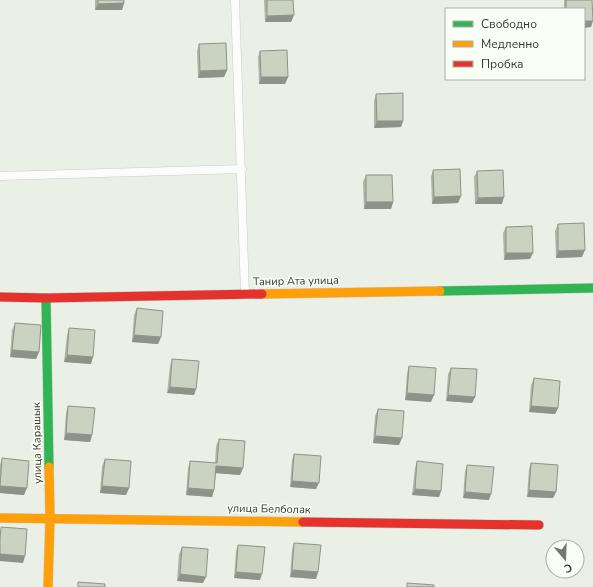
<svg xmlns="http://www.w3.org/2000/svg" width="593" height="587" font-family="'Nunito Sans',sans-serif">
  <style>
    .lines { fill: none; stroke-linecap: round; stroke-linejoin: round }
    .lane-casing { stroke: #c9ccc6; stroke-width: 9 }
    .fast-casing { stroke: #c9ccc6; stroke-width: 10 }
    .slow-casing { stroke: #c9ccc6; stroke-width: 10 }
    .jam-casing { stroke: #c9ccc6; stroke-width: 10 }
    .lane { stroke: #fcfdfb; stroke-width: 8 }
    .fast { stroke: #30b455; stroke-width: 9 }
    .slow { stroke: #ff9f0a; stroke-width: 9 }
    .jam { stroke: #e5322d; stroke-width: 9 }
    .wall { fill: #aeb5a7 }
    .shaded-wall { fill: #8d9388 }
    .building { fill: #cad2c2; stroke: #8d9388 }
    .labels { text-anchor: middle; dominant-baseline: central; stroke-width: 3; stroke-linejoin: round; paint-order: stroke }
    .street-label { font-size: 11px; fill: #353832; stroke: #fafff5 }
  </style>
  <rect width="100%" height="100%" fill="#ebf0e6"/>
  <g class="lines">
    <g class="lane-casing">
      <path id="lane" d="M235 0 245 294
        M0 176 242 169"/>
    </g>
    <g class="fast-casing">
      <path id="fast" d="M440 291 593 288
        M46 298 49 467"/>
    </g>
    <g class="slow-casing">
      <path id="slow" d="M262 294 440 291
        M0 518 303 522
        M48 587 50 518 49 467"/>
    </g>
    <g class="jam-casing">
      <path id="jam" d="M0 297 46 298 262 294
        M303 522 539 525"/>
    </g>
    <use href="#lane" class="lane"/>
    <use href="#fast" class="fast"/>
    <use href="#slow" class="slow"/>
    <use href="#jam" class="jam"/>
  </g>
  <path class="wall" d="M95 0H124V3L122 10H95Z
    M264 0H293L294 15 291 22H265Z
    M564 0H592L591 27 584 9H564Z
    M199 44 227 70 224 77 198 78 197 51Z
    M260 51 288 77 285 84H259L258 57Z
    M376 94 403 121 401 127 374 128V101Z
    M433 170 461 196 458 203 432 204 431 177Z
    M477 171 502 204H475L474 177Z
    M366 175 393 202 391 209H364L363 182Z
    M558 224 582 257 556 258 555 231Z
    M506 227 530 259 504 260 503 233Z
    M137 308 161 337 158 344 132 342 134 315Z
    M15 323 39 352 36 359 10 357 12 330Z
    M69 328 91 364 64 362 67 335Z
    M172 359 196 389 194 395 167 393 170 366Z
    M409 366 431 402 405 400 407 373Z
    M451 368 475 397 472 403 446 401 448 374Z
    M534 378 558 408 555 414 529 412 531 385Z
    M68 406 92 435 90 442 64 440 66 413Z
    M378 409 399 445 373 443 375 416Z
    M219 439 243 468 240 475 216 473 214 490 212 497 186 495 188 468 190 461 215 463 216 446Z
    M294 454 316 489 290 487 292 460Z
    M2 458 24 495 0 493V465Z
    M105 459 129 488 126 495 100 493 102 466Z
    M417 461 441 491 439 497 412 495 415 468Z
    M531 463 556 492 553 498 527 497 529 469Z
    M467 465 489 500 463 498 465 471Z
    M294 543 318 572 316 579 290 577 292 550Z
    M238 545 260 580 234 578 236 551Z
    M182 547 203 583 177 581 179 554Z"/>
  <path class="shaded-wall" d="M124 3 122 10H95L98 4Z
    M294 15 291 22H265L267 16Z
    M584 21H593L591 27 584 28Z
    M227 70 224 77 198 78 200 71Z
    M261 77H288L285 84H259Z
    M377 121H403L401 127 374 128Z
    M461 196 458 203 432 204 434 197Z
    M504 197 502 204H475L478 198Z
    M366 202H393L391 209H364Z
    M585 250 582 257 556 258 558 251Z
    M506 253H533L530 259 504 260Z
    M134 335 161 337 158 344 132 342Z
    M12 350 39 352 36 359 10 357Z
    M67 355 93 357 91 364 64 362Z
    M170 387 196 389 194 395 167 393Z
    M407 393 434 395 431 402 405 400Z
    M448 395 475 397 472 403 446 401Z
    M531 406 558 408 555 414 529 412Z
    M66 433 92 435 90 442 64 440Z
    M375 436 402 438 399 445 373 443Z
    M216 466 243 468 240 475 214 473Z
    M292 481 319 483 316 489 290 487Z
    M0 486 27 488 24 495 0 493Z
    M102 486 129 488 126 495 100 493Z
    M188 488 214 490 212 497 186 495Z
    M415 489 441 491 439 497 412 495Z
    M529 490 556 492 553 498 527 497Z
    M465 492 491 494 489 500 463 498Z
    M0 554 25 556 23 563 0 561Z
    M292 570 318 572 316 579 290 577Z
    M236 572 262 574 260 580 234 578Z
    M180 574 206 577 203 583 177 581Z"/>
  <path class="building" d="M98 0H124V3L98 4Z
    M267 0H293L294 15 267 16Z
    M566 0H592L593 21H584V9H566Z
    M226 43 227 70 200 71 199 44Z
    M287 50 288 77H261L260 51Z
    M403 93V121H377L376 94Z
    M460 169 461 196 434 197 433 170Z
    M503 170 504 197 478 198 477 171Z
    M366 175H392L393 202H366Z
    M584 223 585 250 558 251V224Z
    M532 226 533 253H506V227Z
    M137 308 163 311 161 337 134 335Z
    M15 323 41 325 39 352 12 350Z
    M69 328 95 330 93 357 67 355Z
    M172 359 199 361 196 389 170 387Z
    M409 366 436 368 434 395 407 393Z
    M451 368 477 369 475 397 448 395Z
    M534 378 560 381 558 408 531 406Z
    M68 406 95 408 92 435 66 433Z
    M378 409 404 411 402 438 375 436Z
    M219 439 245 441 243 468 216 466 214 490 188 488 190 461 217 463Z
    M294 454 321 456 319 483 292 481Z
    M2 458 29 461 27 488 0 486Z
    M105 459 131 461 129 488 102 486Z
    M417 461 443 464 441 491 415 489Z
    M531 463 558 465 556 492 529 490Z
    M467 465 494 467 491 494 465 492Z
    M1 527 27 529 25 556 0 554V539Z
    M294 543 321 545 318 572 292 570Z
    M238 545 265 547 262 574 236 572Z
    M182 547 208 549 206 577 180 574Z
    M78 582 105 584V587H78Z
    M407 583 434 585V587H407Z"/>
  <g class="labels">
    <g class="street-label">
      <text transform="translate(296 281) rotate(-1)">Танир Ата улица</text>
      <text transform="translate(37 443) rotate(-91)">улица Карашык</text>
      <text transform="translate(269 509) rotate(1)">улица Белболак</text>
    </g>
  </g>
  <rect x="445" y="8" width="140" height="72" fill="#fafff5" stroke="#abafa7"/>
  <rect x="453" y="21" width="20" height="6" fill="#30b455" stroke="#abafa7"/>
  <text x="481" y="28" font-size="12" fill="#353832">Свободно</text>
  <rect x="453" y="41" width="20" height="6" fill="#ff9f0a" stroke="#abafa7"/>
  <text x="481" y="48" font-size="12" fill="#353832">Медленно</text>
  <rect x="453" y="61" width="20" height="6" fill="#e5322d" stroke="#abafa7"/>
  <text x="481" y="68" font-size="12" fill="#353832">Пробка</text>
  <g transform="translate(565 559) rotate(161)"><circle r="19" fill="#fafff5" stroke="#abafa7"/>
  <path d="M0-3L7 15L0 10L-7 15Z" fill="#757871"/>
  <text y="-6" font-size="11" font-weight="bold" text-anchor="middle" fill="#353832">С</text>
  </g>
</svg>
